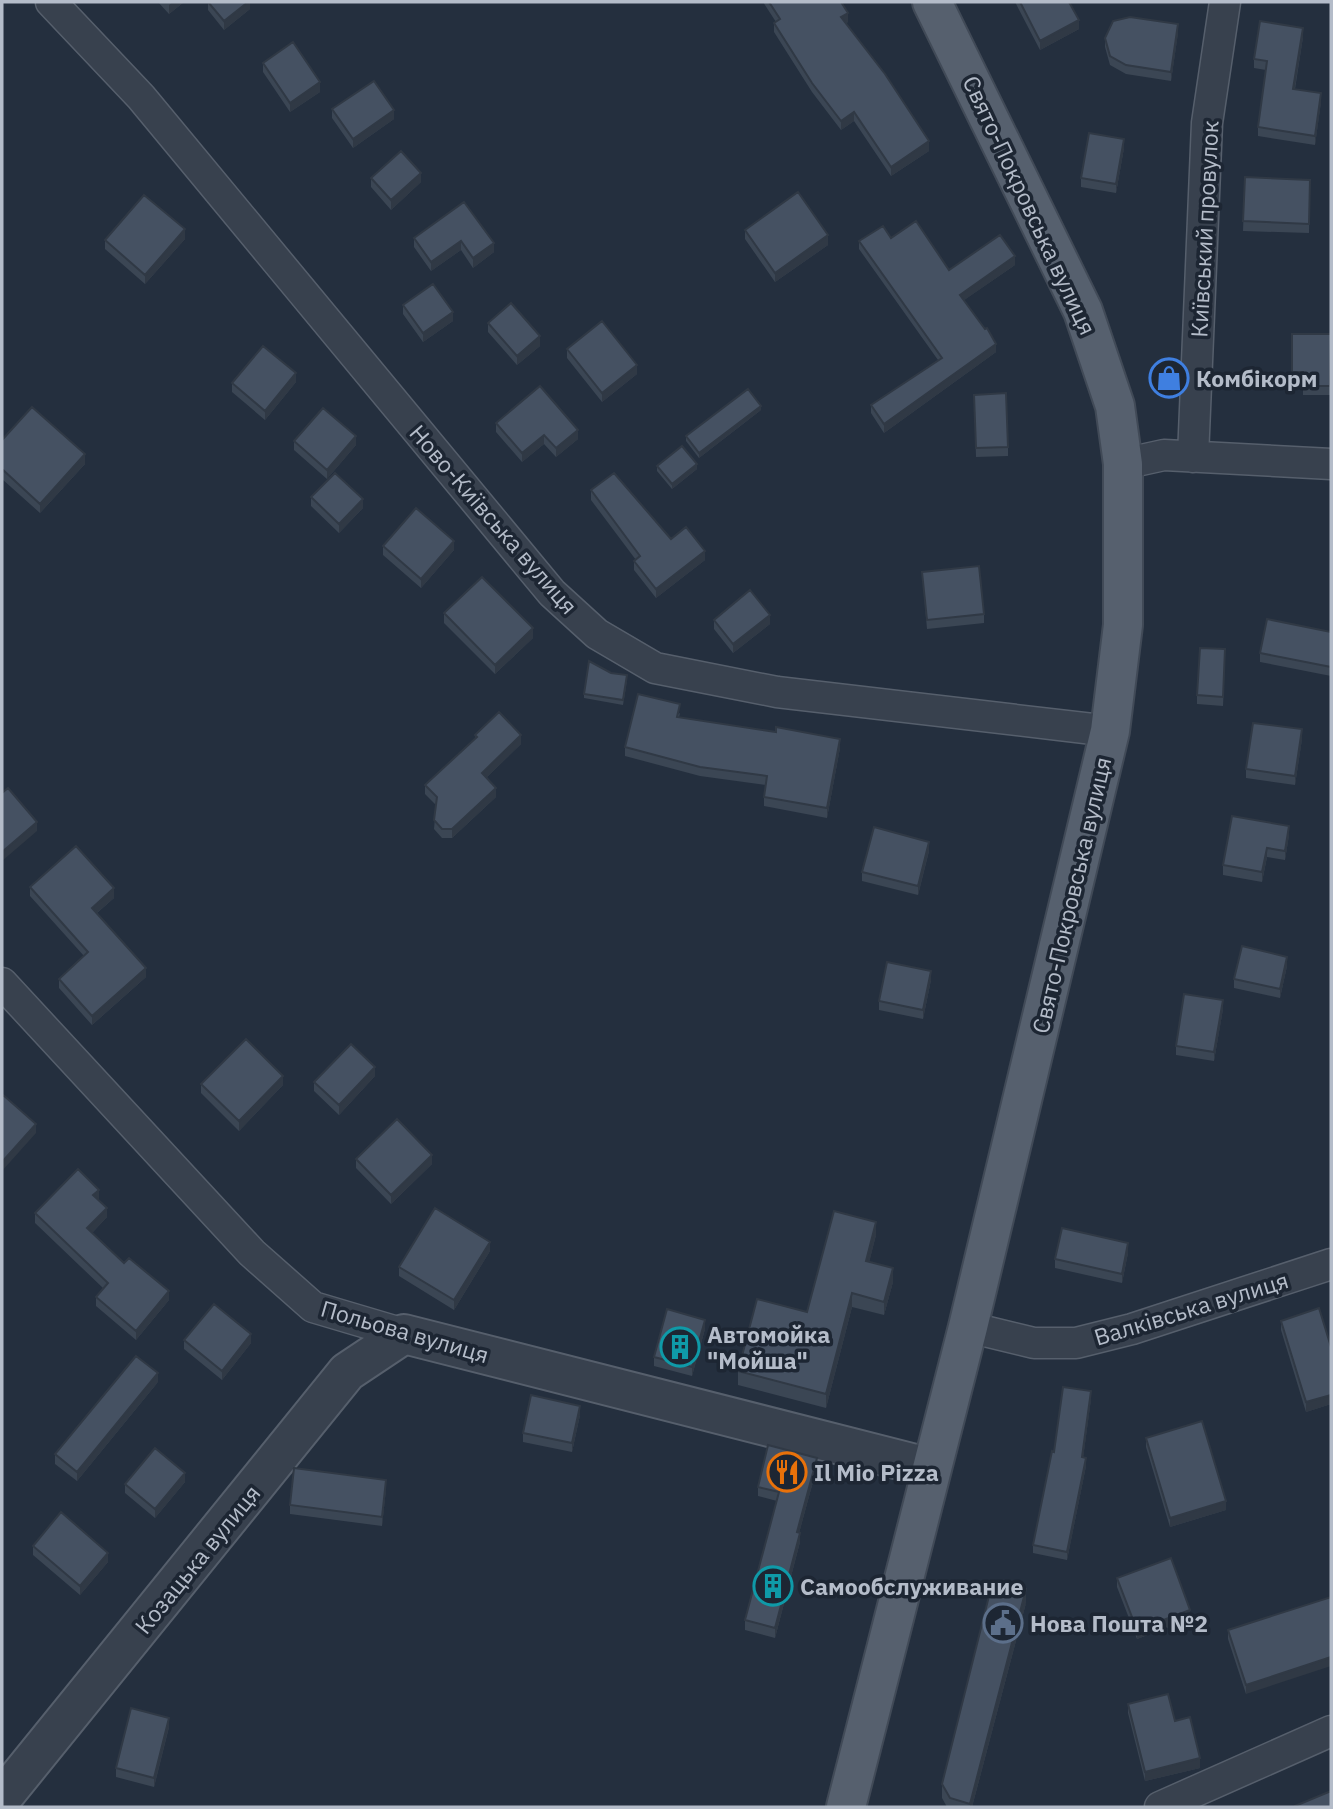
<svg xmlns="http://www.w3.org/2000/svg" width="1333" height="1809" font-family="'IBM Plex Sans',sans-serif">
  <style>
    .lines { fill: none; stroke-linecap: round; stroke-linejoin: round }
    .minor-casing { stroke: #565f6c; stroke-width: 33 }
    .tertiary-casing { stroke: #565f6c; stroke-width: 42 }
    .primary-casing { stroke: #414a57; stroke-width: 42 }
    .minor { stroke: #38414e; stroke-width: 30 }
    .tertiary { stroke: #38414e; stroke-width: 38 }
    .primary { stroke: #56606e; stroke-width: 38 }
    .wall { fill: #3b4654 }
    .shaded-wall { fill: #303945 }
    .building { fill: #455162; stroke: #303945; stroke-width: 2 }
    .labels { text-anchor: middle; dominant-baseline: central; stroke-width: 7; stroke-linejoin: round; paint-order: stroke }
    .street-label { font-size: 23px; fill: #b4bcc9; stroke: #1d2633 }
    .poi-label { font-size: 23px; font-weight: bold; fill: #b4bcc9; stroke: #1d2633; text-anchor: start }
  </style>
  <rect width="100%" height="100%" fill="#242f3e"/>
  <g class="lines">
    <g class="minor-casing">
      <path id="minor" d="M51 2 141 97 552 593 597 634 655 668 777 692 1110 731
        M1193 457 1207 123 1225 2
        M1123 464 1164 455 1331 464
        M2 983 252 1253 313 1307 404 1334
        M968 1327 1034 1343H1076L1132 1329 1331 1264
        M1160 1807 1331 1731"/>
    </g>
    <g class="tertiary-casing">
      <path id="tertiary" d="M2 1798 347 1372 404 1334 931 1468"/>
    </g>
    <g class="primary-casing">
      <path id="primary" d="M846 1807 968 1327 1110 731 1123 625V464L1115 406 1083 311 932 2"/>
    </g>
    <use href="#minor" class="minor"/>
    <use href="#tertiary" class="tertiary"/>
    <use href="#primary" class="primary"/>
  </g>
  <path class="wall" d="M158 2H184L169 14Z
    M208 2H250V9L224 30 208 10Z
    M763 2H841L848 22 846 23 929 151 891 176 854 121 841 130 812 92 774 32V23L776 22Z
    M1015 2H1069L1079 29 1040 50Z
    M1178 33 1171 81 1126 74 1110 65 1105 47V38Z
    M1303 37 1295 89 1321 102 1315 145 1258 136V127L1266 70 1254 68V59Z
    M263 63 320 92 290 112 263 72Z
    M332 109 394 119 353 148 332 118Z
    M1124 148 1116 193 1081 187V178Z
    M1245 177 1310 180 1309 233 1243 231Z
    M371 178 421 182 391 210 371 187Z
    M464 202 494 252 473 268 461 250 431 271 414 247V238Z
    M745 230 828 245 775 282 745 239Z
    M891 238 949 270 1015 265 964 300 996 352 884 433 871 413V405L938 360 859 249V241Z
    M185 239 145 284 105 249V240Z
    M403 305 453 321 423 342 403 314Z
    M488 323 540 346 517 365 488 332Z
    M1292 334H1331L1330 395H1303V381H1292Z
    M567 349 637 374 602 402 567 358Z
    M296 382 265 420 232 392V383Z
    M974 395 1008 447V456L976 457Z
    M761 410 699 458 686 441V436Z
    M496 423 578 439 556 457 544 444 522 462 496 432Z
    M2 440 85 464 40 513 2 479Z
    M294 441 356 445 327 479 294 450Z
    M657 466 697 469 672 489 657 471Z
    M591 490 705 560 656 598 634 570V561L636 560 591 500Z
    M311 497 363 508 339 533 311 506Z
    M383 546 454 550 421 588 383 555Z
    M922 572 984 614V623L927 629Z
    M444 613 533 638 495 674 444 623Z
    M714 620 770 624 733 653 714 629Z
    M1331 632V676L1260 662V653Z
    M1225 659 1223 706 1197 704V695Z
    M611 673 627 680 623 705 584 698V694Z
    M680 713 679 717 840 748 827 818 764 806V797L766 785 700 776 625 756V747Z
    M475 735 521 744 487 777 496 797 452 838H442L434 829 436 805 425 794V785L475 739Z
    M1302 739 1295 785 1246 778V769Z
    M1289 835 1285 860 1267 857 1262 882 1223 875V865Z
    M929 851 918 895 862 881V872Z
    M30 887 114 898 97 913 146 977 92 1025 59 988V979L84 956 30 896Z
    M1287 966 1280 998 1234 988V979Z
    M931 980 923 1019 879 1010V1001Z
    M1223 1009 1214 1061 1176 1055V1046Z
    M375 1076 339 1115 314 1091V1082Z
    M201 1084 283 1085 239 1131 201 1093Z
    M356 1159 432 1164 391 1204 356 1168Z
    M99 1199 98 1200 107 1217 92 1233 124 1263 169 1300 136 1340 96 1306V1297L103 1288 35 1223V1213Z
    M876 1235 869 1262 893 1282 884 1315 852 1307 826 1408 738 1385V1371L807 1312Z
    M490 1251 454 1310 399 1276V1267Z
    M1128 1253 1122 1283 1055 1268V1259Z
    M1281 1321 1331 1347V1404L1306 1412 1281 1330Z
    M705 1329 692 1376 654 1366V1357Z
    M184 1340 251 1343 222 1380 184 1349Z
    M158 1382 77 1481 55 1464V1454Z
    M1091 1399 1083 1458 1086 1466 1067 1560 1033 1553V1545Z
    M580 1415 572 1452 523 1442V1433Z
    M1146 1438 1226 1510 1170 1527 1146 1447Z
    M817 1467 799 1533 800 1542 775 1638 745 1630V1620L777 1501 758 1496V1487Z
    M185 1482 155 1518 125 1493V1484Z
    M386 1489 382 1526 290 1514V1505Z
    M33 1546 108 1562 80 1595 33 1555Z
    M1117 1578 1190 1619 1137 1639 1117 1587Z
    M1331 1597 1246 1694 1228 1639V1630Z
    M1026 1603 972 1807H947L942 1798V1784Z
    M1128 1704 1175 1721 1200 1768 1145 1781 1128 1713Z
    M169 1727 154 1787 116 1777V1768Z"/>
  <path class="shaded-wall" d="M173 2H184L169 14V5Z
    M248 2H250V9L224 30V21Z
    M848 13V22L841 26V17Z
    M1079 20V29L1040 50V41Z
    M1178 24V33L1171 81V72Z
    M1303 28V37L1293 98V89Z
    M320 82V92L290 112V103Z
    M1321 93V102L1315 145V136Z
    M394 110V119L353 148V139Z
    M854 112V121L841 130V121Z
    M1124 139V148L1116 193V184Z
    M929 141V151L891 176V167Z
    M421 173V182L391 210V200Z
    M185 229V239L145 284V275Z
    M828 235V245L775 282V273Z
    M461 241V250L431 271V262Z
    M494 243V252L473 268V258Z
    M1015 256V265L960 303V295Z
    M453 312V321L423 342V333Z
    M540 336V346L517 365V356Z
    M996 344V352L884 433V424Z
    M637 365V374L602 402V393Z
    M296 373V382L265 420V411Z
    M761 406V410L699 458V453Z
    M578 430V439L556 457V448Z
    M544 435V444L522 462V453Z
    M356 436V445L327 479V470Z
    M85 454V464L40 513V504Z
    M697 464V469L672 489V484Z
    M363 499V508L339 533V524Z
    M454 541V550L421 588V579Z
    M705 551V560L656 598V589Z
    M770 615V624L733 653V644Z
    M533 628V638L495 674V665Z
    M1302 729V739L1295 785V776Z
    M521 735V744L482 782V773Z
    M840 739V748L827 818V808Z
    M496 788V797L452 838V829Z
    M37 822V831L2 861V852Z
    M1289 826V835L1285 860V851Z
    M929 842V851L918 895V886Z
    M1267 848V857L1262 882V872Z
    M114 888V898L92 917V908Z
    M1287 957V966L1280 998V989Z
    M146 968V977L92 1025V1016Z
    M931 971V980L923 1019V1010Z
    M1223 1000V1009L1214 1061V1052Z
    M375 1067V1076L339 1115V1105Z
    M283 1076V1085L239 1131V1121Z
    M36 1124V1133L2 1171V1162Z
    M432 1155V1164L391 1204V1195Z
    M99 1190V1199L93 1204V1195Z
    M107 1208V1217L87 1238V1228Z
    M876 1222V1235L866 1275V1261Z
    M490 1242V1251L454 1310V1300Z
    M1128 1243V1253L1122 1283V1274Z
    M893 1268V1282L884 1315V1302Z
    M169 1291V1300L136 1340V1331Z
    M852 1293V1307L826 1408V1394Z
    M705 1320V1329L692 1376V1367Z
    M251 1334V1343L222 1380V1371Z
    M158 1373V1382L77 1481V1472Z
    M1091 1391V1399L1082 1466V1457Z
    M1331 1395V1404L1306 1412V1402Z
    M580 1406V1415L572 1452V1443Z
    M817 1458V1467L797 1541V1532Z
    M1086 1458V1466L1067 1560V1552Z
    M185 1473V1482L155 1518V1509Z
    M386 1480V1489L382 1526V1517Z
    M1226 1501V1510L1170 1527V1518Z
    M800 1533V1542L775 1638V1628Z
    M108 1553V1562L80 1595V1586Z
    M1026 1589V1603L972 1807H970V1804Z
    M1190 1610V1619L1137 1639V1630Z
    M1331 1657V1666L1246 1694V1685Z
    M169 1718V1727L154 1787V1778Z
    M1200 1758V1768L1145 1781V1772Z"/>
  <path class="building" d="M208 2H248L224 21Z
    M769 2H841L848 13 841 17 885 74 929 141 891 167 854 112 841 121 812 83 774 23 780 19Z
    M1020 2H1069L1079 20 1040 41Z
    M1130 17 1178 24 1171 72 1126 65 1110 56 1105 38 1113 21Z
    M1260 21 1303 28 1293 89 1321 93 1315 136 1258 127 1267 61 1254 59Z
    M293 42 320 82 290 103 263 63Z
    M374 81 394 110 353 139 332 109Z
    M1089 133 1124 139 1116 184 1081 178Z
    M401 151 421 173 391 200 371 178Z
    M1245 177 1310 180 1309 224 1243 221Z
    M798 192 828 235 775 273 745 230Z
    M144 195 185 229 145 275 105 240Z
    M464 202 494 243 473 258 461 241 431 262 414 238Z
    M916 221 949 270 1000 235 1015 256 960 295 985 329 987 328 996 344 884 424 871 405 942 358 859 241 883 226 891 238Z
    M433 284 453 312 423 333 403 305Z
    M511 303 540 336 517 356 488 323Z
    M602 321 637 365 602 393 567 349Z
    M1292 334H1331L1330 386H1303V372H1292Z
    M263 346 296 373 265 411 232 383Z
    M540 386 578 430 556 448 544 435 522 453 496 423Z
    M748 389 761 406 699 453 686 436Z
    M1006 393 1008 447 976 448 974 395Z
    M32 407 85 454 40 504 2 469V440Z
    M323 408 356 436 327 470 294 441Z
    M682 446 697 464 672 484 657 466Z
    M335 473 363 499 339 524 311 497Z
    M614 473 671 539 686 527 705 551 656 589 634 561 640 556 591 490Z
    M416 508 454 541 421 579 383 546Z
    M979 566 984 614 927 620 922 572Z
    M482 577 533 628 495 665 444 613Z
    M750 590 770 615 733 644 714 620Z
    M1267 619 1331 632V667L1260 653Z
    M1200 648 1225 649 1223 697 1197 695Z
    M589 661 611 673 627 675 623 700 584 694Z
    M638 694 680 704 677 717 776 732V727L840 739 827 808 764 797 767 776 700 767 625 747Z
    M499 712 521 735 482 773 496 788 452 829H442L434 820 437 797 425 785 477 737 475 735Z
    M1253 723 1302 729 1295 776 1246 769Z
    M8 788 37 822 2 852V793Z
    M1232 816 1289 826 1285 851 1267 848 1262 872 1223 865Z
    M874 827 929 842 918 886 862 872Z
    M76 846 114 888 92 908 146 968 92 1016 59 979 88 952 30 887Z
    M1242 946 1287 957 1280 989 1234 979Z
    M887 962 931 971 923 1010 879 1001Z
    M1184 994 1223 1000 1214 1052 1176 1046Z
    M246 1039 283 1076 239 1121 201 1084Z
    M351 1044 375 1067 339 1105 314 1082Z
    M2 1094 36 1124 2 1162Z
    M397 1119 432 1155 391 1195 356 1159Z
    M78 1169 99 1190 93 1195 107 1208 87 1228 124 1263 129 1258 169 1291 136 1331 96 1297 108 1283 35 1213Z
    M435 1208 490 1242 454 1300 399 1267Z
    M834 1211 876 1222 866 1261 893 1268 884 1302 852 1293 826 1394 738 1371 757 1299 807 1312Z
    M1062 1228 1128 1243 1122 1274 1055 1259Z
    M214 1304 251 1334 222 1371 184 1340Z
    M1319 1308 1331 1347V1395L1306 1402 1281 1321Z
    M667 1309 705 1320 692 1367 654 1357Z
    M136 1356 158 1373 77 1472 55 1454Z
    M1063 1387 1091 1391 1082 1457 1086 1458 1067 1552 1033 1545 1052 1451 1054 1452Z
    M531 1395 580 1406 572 1443 523 1433Z
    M1202 1421 1226 1501 1170 1518 1146 1438Z
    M768 1445 817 1458 797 1532 800 1533 775 1628 745 1620 779 1492 758 1487Z
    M155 1448 185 1473 155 1509 125 1484Z
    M294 1468 386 1480 382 1517 290 1505Z
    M61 1512 108 1553 80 1586 33 1546Z
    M1171 1558 1190 1610 1137 1630 1117 1578Z
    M1000 1582 1026 1589 970 1804 950 1798 942 1784 989 1596Z
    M1331 1597V1657L1246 1685 1228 1630Z
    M1168 1694 1175 1721 1190 1717 1200 1758 1145 1772 1128 1704Z
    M131 1708 169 1718 154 1778 116 1768Z
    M1331 1791V1807H1295V1806Z"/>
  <defs>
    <g id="shop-ring" transform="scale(2.0125)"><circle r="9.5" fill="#1d2633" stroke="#3f7fe0" stroke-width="1.5"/><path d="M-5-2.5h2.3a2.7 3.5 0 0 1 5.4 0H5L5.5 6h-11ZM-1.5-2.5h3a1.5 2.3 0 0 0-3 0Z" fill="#3f7fe0"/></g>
    <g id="building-ring" transform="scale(2.0125)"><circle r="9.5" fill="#1d2633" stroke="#0f9aa8" stroke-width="1.5"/><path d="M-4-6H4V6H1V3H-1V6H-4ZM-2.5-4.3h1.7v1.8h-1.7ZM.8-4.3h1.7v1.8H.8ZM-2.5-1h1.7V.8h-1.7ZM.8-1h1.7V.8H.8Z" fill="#0f9aa8"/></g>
    <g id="restaurant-ring" transform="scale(2.0125)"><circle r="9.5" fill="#1d2633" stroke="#e8710a" stroke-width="1.5"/><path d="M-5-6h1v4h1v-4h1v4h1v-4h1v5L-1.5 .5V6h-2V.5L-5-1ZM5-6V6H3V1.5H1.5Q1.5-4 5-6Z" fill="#e8710a"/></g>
    <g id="civic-ring" transform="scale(2.0125)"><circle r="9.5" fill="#1d2633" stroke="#5c6f8a" stroke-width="1.5"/><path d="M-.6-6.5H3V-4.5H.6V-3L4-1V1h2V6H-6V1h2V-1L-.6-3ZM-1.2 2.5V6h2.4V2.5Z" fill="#5c6f8a"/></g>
  </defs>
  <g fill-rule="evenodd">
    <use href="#shop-ring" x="1169" y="378"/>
    <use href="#building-ring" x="680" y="1347"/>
    <use href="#restaurant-ring" x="787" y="1472"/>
    <use href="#building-ring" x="773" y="1586"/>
    <use href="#civic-ring" x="1003" y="1623"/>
  </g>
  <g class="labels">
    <g class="street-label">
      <text transform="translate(1030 205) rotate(65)">Свято-Покровська вулиця</text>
      <text transform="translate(1204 229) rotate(-87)">Київський провулок</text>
      <text transform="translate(494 519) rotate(49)">Ново-Київська вулиця</text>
      <text transform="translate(1071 895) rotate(-77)">Свято-Покровська вулиця</text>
      <text transform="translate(1191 1308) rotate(-17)">Валківська вулиця</text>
      <text transform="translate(405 1331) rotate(16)">Польова вулиця</text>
      <text transform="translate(197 1559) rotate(-51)">Козацька вулиця</text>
    </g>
    <g class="poi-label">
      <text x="1196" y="378">Комбікорм</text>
      <text x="707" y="1334">Автомойка<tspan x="707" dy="26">"Мойша"</tspan></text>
      <text x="814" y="1472">Il Mio Pizza</text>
      <text x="800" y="1586">Самообслуживание</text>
      <text x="1030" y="1623">Нова Пошта №2</text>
    </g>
  </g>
  <rect width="1333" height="1809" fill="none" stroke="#b4bcc9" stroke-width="7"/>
</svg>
